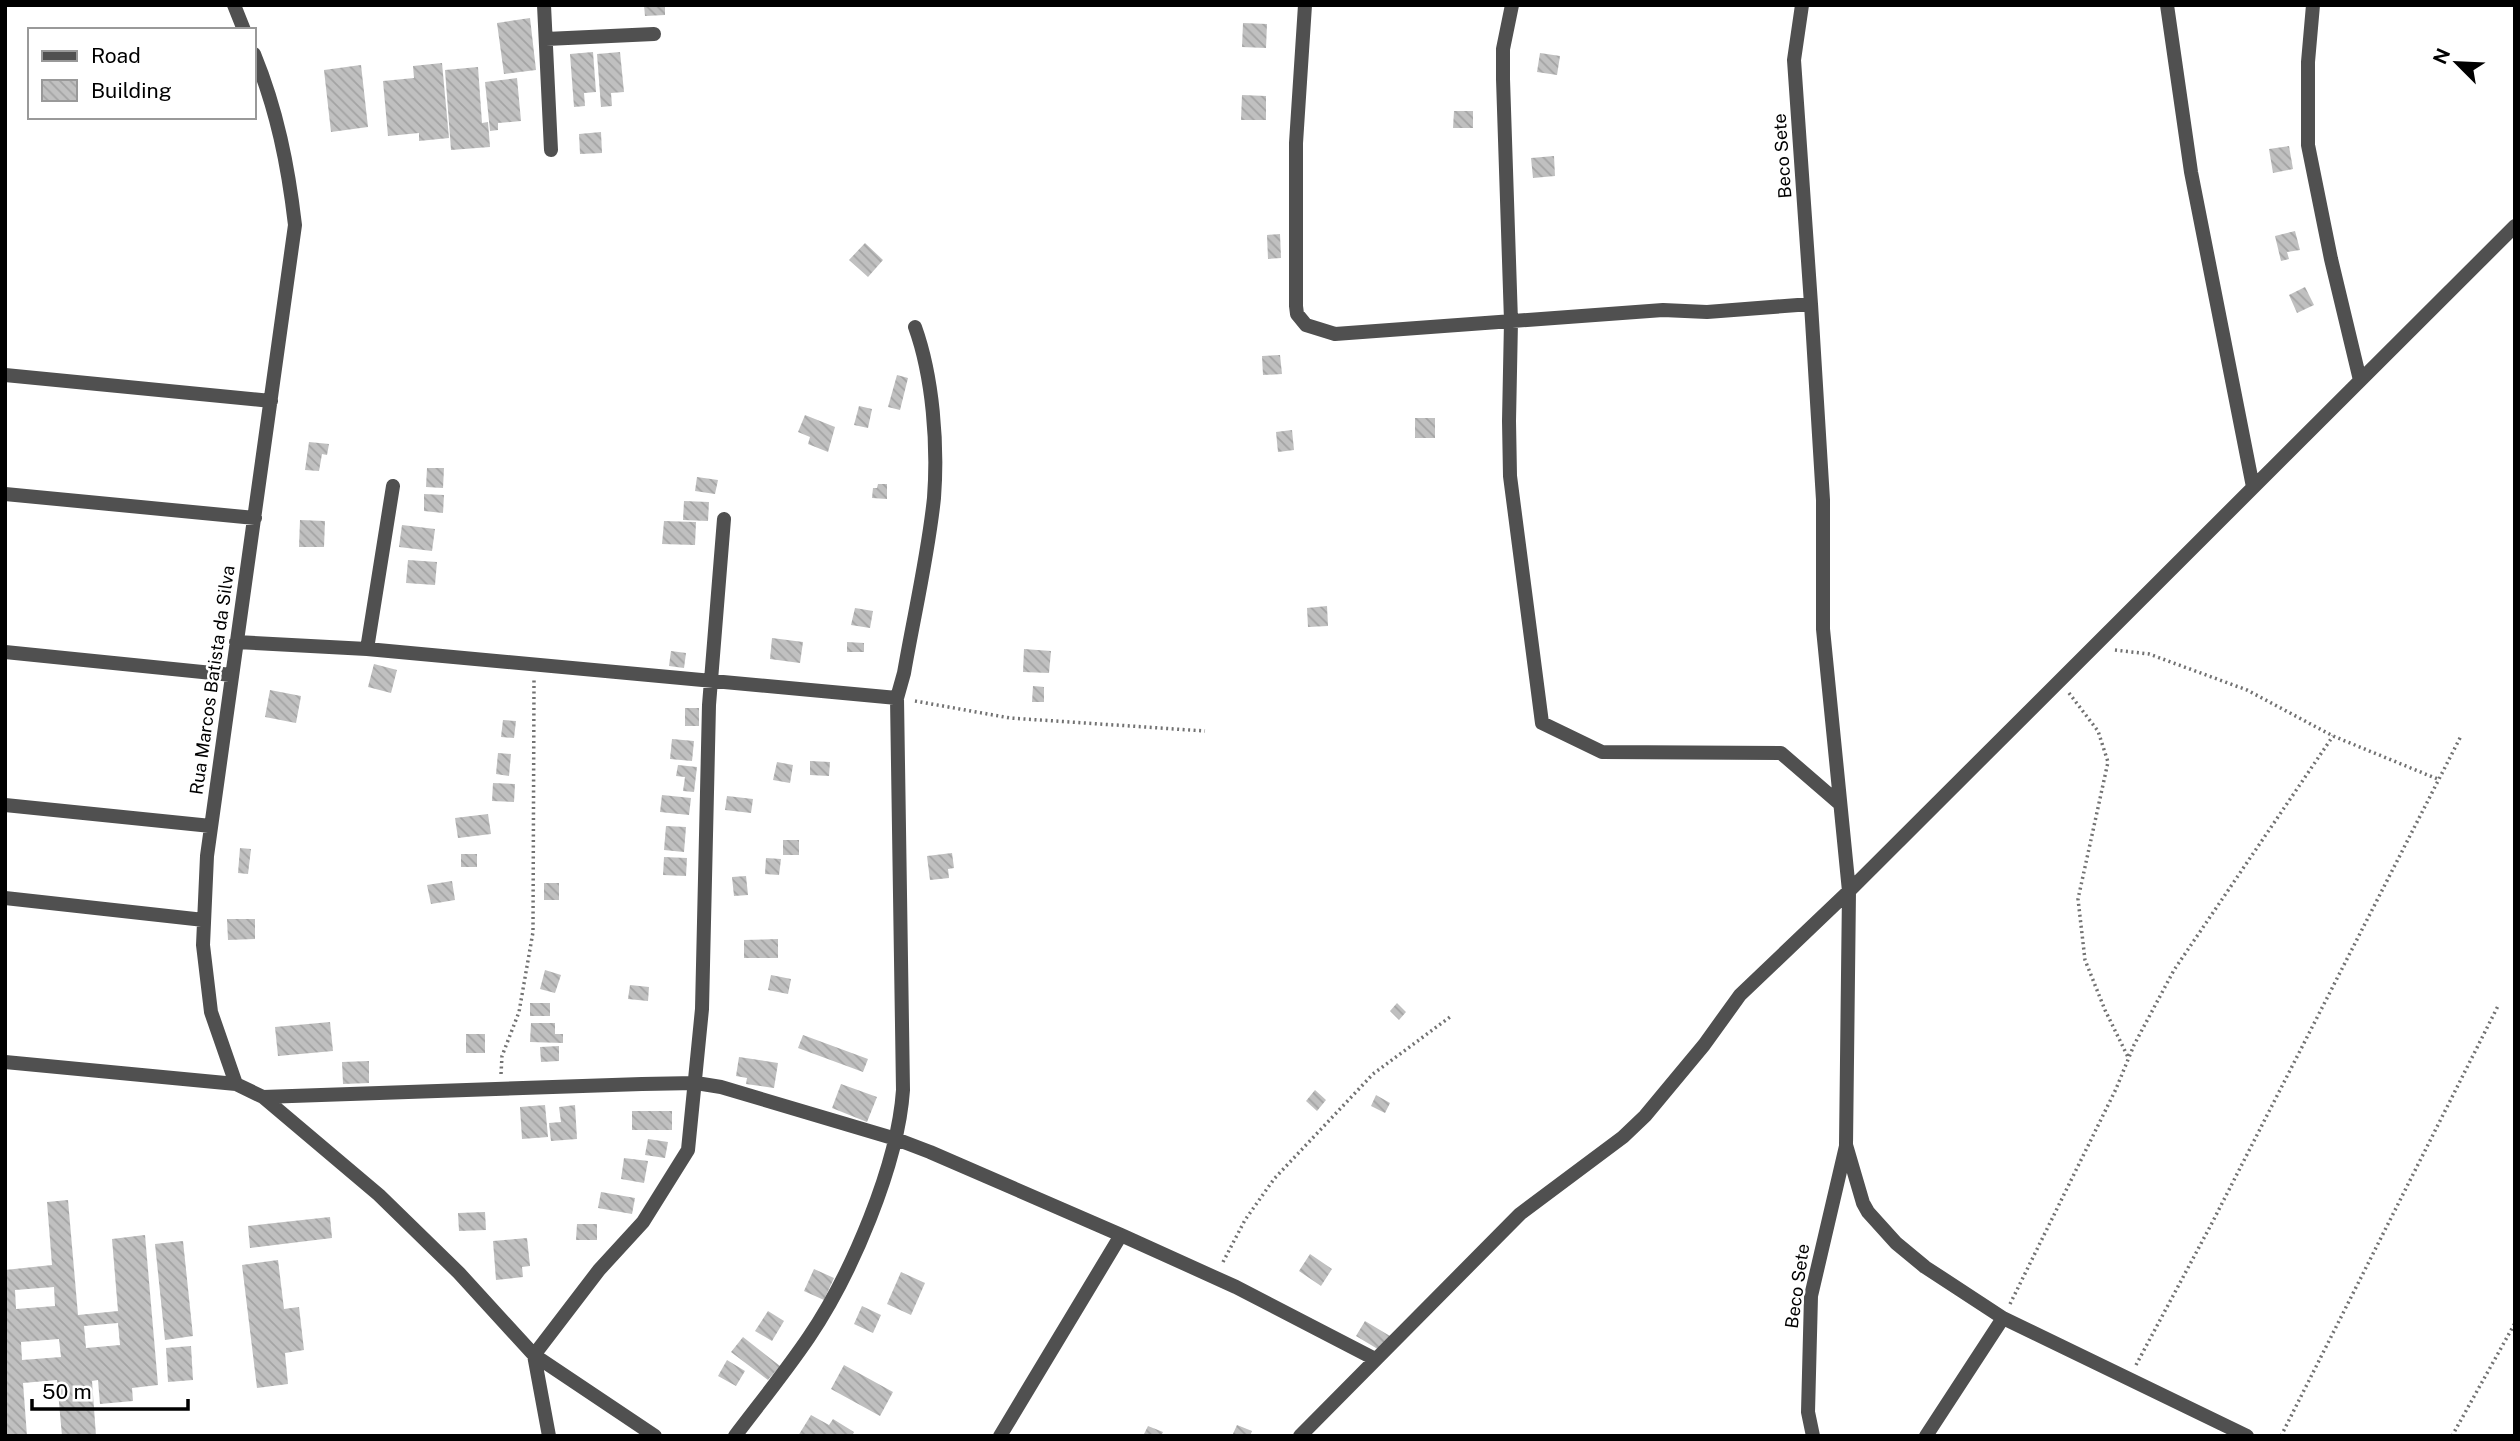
<svg xmlns="http://www.w3.org/2000/svg" width="2520" height="1441" font-family="'Public Sans',sans-serif">
  <style>
    .building { fill: url(#building-back-hatch); fill-rule: evenodd }
    .lines { fill: none; stroke-linecap: round; stroke-linejoin: round }
    .path { stroke: #727272; stroke-width: 3.5; stroke-dasharray: 2 3.5; stroke-linecap: butt }
    .minor { stroke: #505050; stroke-width: 14 }
    .labels { text-anchor: middle; dominant-baseline: central; stroke-width: 5; stroke-linejoin: round; paint-order: stroke }
    .street-label { font-size: 18px; fill: #000; stroke: #fff }
  </style>
  <defs>
    <pattern id="building-back-hatch" width="6" height="6" patternUnits="userSpaceOnUse" patternTransform="scale(1.75)"><rect width="6" height="6" fill="#c0c0c0"/><path d="M-1 5l2 2M0 0l6 6M5-1l2 2" fill="none" stroke="#a3a3a3"/></pattern>
  </defs>
  <rect width="100%" height="100%" fill="#fff"/>
  <path class="building" d="M644 5H665V15L645 16Z
    M530 18 536 70 504 74 497 23Z
    M1243 23 1267 24 1266 48 1242 47Z
    M593 52 596 92 584 93 585 106 574 107 570 54Z
    M620 52 624 92 611 93 612 106 601 107 597 54Z
    M1540 53 1560 56 1557 75 1537 72Z
    M442 63 449 138 419 141V133L388 136 383 81 414 78 413 66Z
    M361 65 368 127 331 132 324 70Z
    M478 67 482 123 488 122 490 147 451 150 445 70Z
    M517 78 521 121 498 123V130L490 131 485 82Z
    M1242 95 1266 96V120H1241Z
    M1454 111H1473V128H1453Z
    M601 132 602 153 580 154 579 134Z
    M2289 146 2293 169 2273 173 2269 149Z
    M1554 156 1555 176 1533 178 1531 158Z
    M2295 231 2300 250 2287 252 2289 259 2281 261 2275 236Z
    M1280 234 1281 258 1268 259 1267 235Z
    M865 243 883 260 868 277 849 260Z
    M2305 287 2314 305 2297 313 2289 295Z
    M1280 355 1282 374 1263 375 1262 356Z
    M897 375 908 378 900 410 888 407Z
    M859 406 872 409 868 428 854 425Z
    M805 415 835 427 828 452 808 444 810 437 798 432Z
    M1415 418H1435V438H1415Z
    M1292 430 1294 450 1278 452 1276 432Z
    M309 442 329 444 327 455 322 454 319 471 305 470Z
    M427 468H444L443 488 426 487Z
    M697 477 718 480 715 494 695 491Z
    M878 484H887V499L872 498 873 488H877Z
    M424 494 444 495 443 513 424 511Z
    M684 501 709 502 708 521 683 520Z
    M300 520 325 521 324 547H299Z
    M664 521 696 522 695 545 662 544Z
    M402 525 435 529 432 551 399 547Z
    M408 560 437 562 435 585 406 583Z
    M1327 606 1328 626 1308 627 1307 608Z
    M855 608 873 611 870 628 851 625Z
    M772 638 803 642 800 663 770 659Z
    M847 642 864 643V652H847Z
    M1024 649 1051 651 1049 673 1023 672Z
    M671 651 686 653 684 668 669 666Z
    M374 664 397 670 391 693 368 687Z
    M1033 686 1044 687V702H1032Z
    M270 690 301 696 296 723 265 717Z
    M685 708H699V726H685Z
    M503 720 516 721 514 738 501 737Z
    M672 739 694 741 692 761 670 759Z
    M498 753 511 754 509 776 496 774Z
    M810 761 830 762 829 776 810 775Z
    M777 762 793 765 790 783 773 780Z
    M678 765 697 767 694 792 683 791 685 777 676 776Z
    M493 783 515 784 514 802 492 801Z
    M662 795 691 798 689 815 660 812Z
    M727 796 753 799 751 813 725 810Z
    M488 814 491 834 458 838 455 818Z
    M666 826 686 827 684 852 664 850Z
    M783 840H799V855H783Z
    M240 848 251 849 248 874 238 873Z
    M952 853 954 868 948 869 949 878 930 880 927 856Z
    M461 854H477V867H461Z
    M664 857 687 858 686 876 663 875Z
    M766 858 781 859 779 875 765 874Z
    M746 876 748 895 734 896 732 877Z
    M452 881 455 900 431 904 427 885Z
    M544 883H559V900H544Z
    M227 919H255V939L228 940Z
    M778 939V958H744V940Z
    M545 970 561 975 555 993 540 989Z
    M771 975 791 979 788 994 768 990Z
    M630 985 649 987 648 1001 628 999Z
    M530 1003H550V1016H530Z
    M1397 1003 1406 1012 1399 1020 1390 1011Z
    M330 1022 333 1051 278 1056 275 1027Z
    M531 1023H555V1034H563V1043L530 1042Z
    M466 1034H485V1053H466Z
    M803 1035 868 1059 863 1072 798 1048Z
    M559 1046V1061L541 1062 540 1047Z
    M739 1057 778 1063 774 1088 746 1084 747 1078 736 1076Z
    M369 1061V1083L343 1084 342 1062Z
    M841 1084 877 1097 867 1122 832 1108Z
    M1315 1090 1326 1100 1317 1111 1306 1101Z
    M1376 1095 1390 1103 1385 1113 1371 1106Z
    M545 1105 548 1137 522 1139 520 1107Z
    M575 1105 577 1139 551 1141 549 1123 561 1122 559 1107Z
    M632 1111H672V1130H632Z
    M648 1139 668 1142 665 1158 645 1155Z
    M624 1158 648 1161 644 1183 621 1179Z
    M601 1192 635 1198 632 1214 598 1208Z
    M68 1200 78 1315 118 1311 112 1239 145 1235 158 1385 132 1388 133 1401 100 1404 98 1380 92 1381 96 1436H62L57 1380 23 1383 27 1436H5V1270L52 1265 47 1202ZM54 1287 55 1306 16 1309 15 1290ZM118 1323 120 1345 86 1348 84 1326ZM59 1339 61 1357 22 1360 21 1342Z
    M485 1212 486 1230 459 1231 458 1213Z
    M330 1217 332 1238 250 1248 248 1226Z
    M577 1224H597V1240H576Z
    M527 1238 530 1266 522 1267 523 1277 496 1280 493 1241Z
    M183 1241 193 1336 165 1340 155 1244Z
    M1310 1254 1332 1269 1321 1286 1299 1271Z
    M278 1260 284 1309 299 1307 304 1350 285 1353 288 1384 257 1388 242 1265Z
    M814 1269 834 1278 824 1300 804 1291Z
    M901 1272 925 1283 911 1315 887 1304Z
    M862 1306 881 1315 873 1333 854 1324Z
    M768 1311 784 1321 772 1341 755 1331Z
    M1365 1321 1390 1336 1381 1351 1356 1336Z
    M743 1337 780 1366 768 1380 731 1352Z
    M191 1346 193 1380 168 1382 166 1348Z
    M727 1360 745 1371 736 1386 718 1376Z
    M844 1365 893 1392 880 1416 831 1389Z
    M811 1415 829 1425 833 1419 854 1432 852 1436H798Z
    M1237 1425 1252 1431 1250 1436H1232Z
    M1148 1426 1163 1432 1161 1436H1143Z"/>
  <g class="lines">
    <path class="path" d="M2115 650 2149 654 2247 690 2333 736 2440 780
      M2069 693 2098 731 2108 762 2078 899 2085 960 2105 1010 2128 1057
      M915 701 1010 718 1205 731
      M501 1074 502 1056 519 1012 533 932 534 680
      M1223 1262 1245 1220 1274 1179 1373 1074 1450 1017
      M2010 1304 2116 1089 2134 1045 2174 970 2333 736
      M2136 1365 2212 1223 2461 736
      M2281 1436 2499 1004
      M2452 1436 2515 1323"/>
    <path class="minor" d="M234 5 244 30
      M544 5 551 150
      M1305 5 1296 143V306L1297 314 1306 325 1335 334 1663 310 1707 312 1811 304 1823 500V629L1849 891 1846 1145 1863 1203 1868 1212 1896 1243 1925 1267 2003 1318 2247 1436
      M1512 5 1503 49V79L1511 321 1509 421 1510 476 1542 723 1602 752 1781 753 1840 804
      M1802 5 1794 60 1811 304
      M2167 5 2191 172 2253 487
      M2313 5 2308 62V145L2331 259 2360 380
      M546 39 654 34
      M5 375 271 401
      M5 494 255 518
      M236 642 367 649 897 698
      M367 649 393 486
      M5 652 232 675
      M5 805 211 826
      M5 898 204 920
      M5 1062 236 1084 263 1097 379 1195 459 1273 534 1355 655 1436
      M236 1084 211 1012 203 945 207 856 295 225C288 165 277 110 254 54
      M263 1097 642 1084 696 1083 721 1087 896 1139 930 1152 1121 1235 1236 1287 1375 1359
      M549 1436 534 1355 599 1270 643 1222 688 1150 702 1009 709 705 724 519
      M735 1436C760 1403 786 1371 809 1337 851 1275 898 1165 903 1090L897 698 904 673C914 615 928 556 934 498 938 445 933 377 915 327
      M1000 1436 1121 1235
      M1300 1436 1520 1214 1623 1137 1645 1116 1704 1045 1740 995 1849 891 2515 226
      M1813 1436 1808 1412 1811 1296 1846 1146
      M1926 1436 2003 1318"/>
  </g>
  <g class="labels">
    <g class="street-label">
      <text transform="translate(1782 156) rotate(-94)">Beco Sete</text>
      <text transform="translate(212 680) rotate(-82)">Rua Marcos Batista da Silva</text>
      <text transform="translate(1797 1286) rotate(-82)">Beco Sete</text>
    </g>
  </g>
  <rect width="2520" height="1441" fill="none" stroke="#000000" stroke-width="14"/>
  <rect x="28" y="28" width="228" height="91" fill="#ffffff" stroke="#999999" stroke-width="2"/>
  <rect x="42" y="51" width="35" height="10" fill="#505050" stroke="#999999" stroke-width="2"/>
  <text x="91" y="63" font-size="21" fill="#000000">Road</text>
  <rect x="42" y="80" width="35" height="21" fill="url(#building-back-hatch)" stroke="#999999" stroke-width="2"/>
  <text x="91" y="98" font-size="21" fill="#000000">Building</text>
  <g transform="translate(2457 63) rotate(294)" stroke="#ffffff" stroke-width="5" paint-order="stroke">
  <path d="M0-5L12 26L0 18L-12 26Z" fill="#000000"/>
  <text y="-10" font-size="19" font-weight="bold" text-anchor="middle" fill="#000000">N</text>
  </g>
  <path d="M32 1399v10h156v-10" fill="none" stroke="#000000" stroke-width="3.5"/>
  <text x="42" y="1399" font-size="21" fill="#000000" stroke="#ffffff" stroke-width="5" paint-order="stroke">50 m</text>
</svg>
